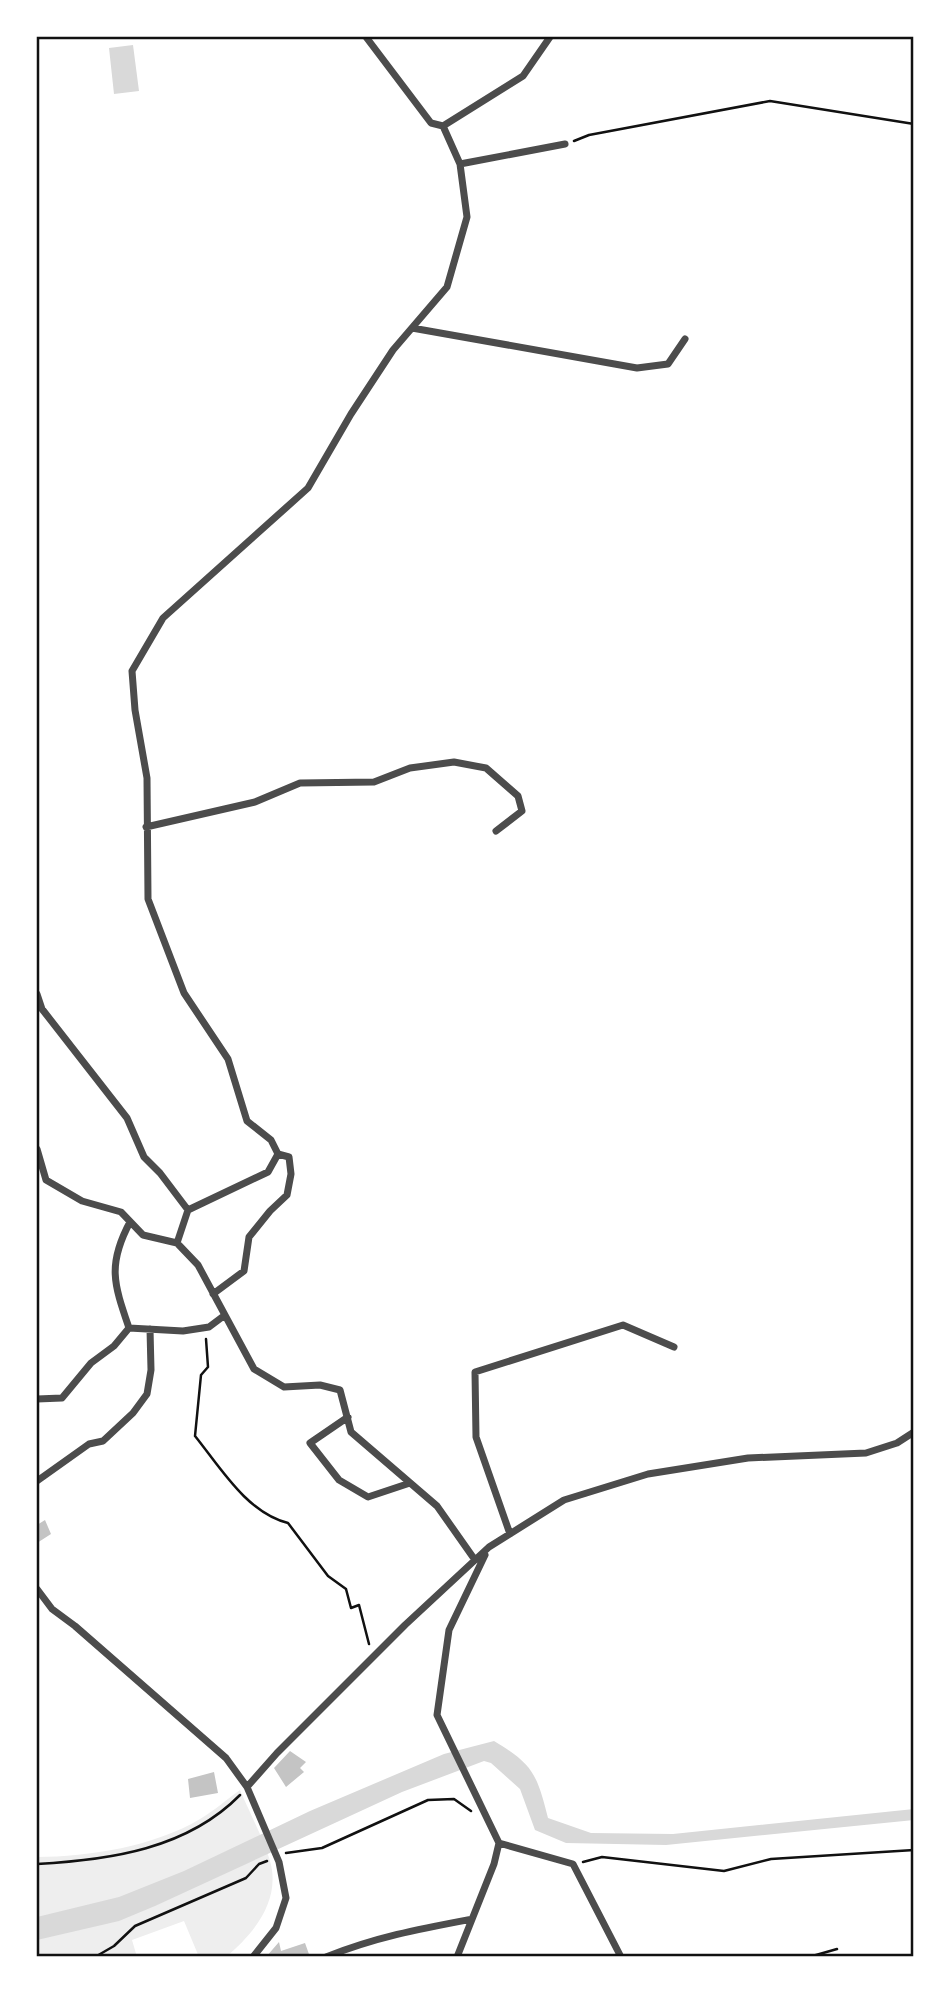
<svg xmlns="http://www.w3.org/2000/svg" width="951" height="1994" font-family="'Libre Baskerville',serif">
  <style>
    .green { fill: #eee }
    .water { fill: #d9d9d9 }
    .building { fill: #c4c4c4 }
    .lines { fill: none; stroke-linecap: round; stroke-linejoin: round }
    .path { stroke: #111; stroke-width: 2.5 }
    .minor { stroke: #4c4c4c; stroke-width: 7 }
    .neatline { fill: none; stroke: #111; stroke-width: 2.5 }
  </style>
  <rect width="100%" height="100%" fill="#fff"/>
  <path class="green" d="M240 1790C248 1809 270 1852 272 1870 277 1906 251 1936 226 1957H199L184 1921 132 1940 137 1957H37V1857C89 1857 155 1846 200 1819 214 1811 227 1799 240 1790Z"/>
  <path class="water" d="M133 45 139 91 114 94 109 48Z
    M494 1741C534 1765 537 1775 548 1818L591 1833 673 1834 914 1809V1820L666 1845 566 1843 535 1830 520 1789 491 1763 484 1761 402 1792 155 1906 119 1921 37 1940V1917L119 1897 184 1871 310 1811 444 1754Z"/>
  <path class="building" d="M45 1520 51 1534 37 1543V1525Z
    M290 1751 306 1762 300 1768 304 1772 286 1787 274 1768Z
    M214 1772 218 1793 190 1798 188 1779Z
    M279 1942 281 1951 305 1943 310 1957H266Z"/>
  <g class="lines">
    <path class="path" d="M574 141 589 135 770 101 914 124
      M206 1339 208 1367 201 1375 195 1436C220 1467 247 1513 288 1523L328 1576 346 1589 351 1608 359 1605 369 1644
      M286 1853 322 1848 428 1800 454 1799 471 1811
      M583 1862 602 1857 724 1871 771 1859 914 1850
      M37 1864C110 1860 187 1849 240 1795
      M95 1957 114 1946 135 1926 246 1878 259 1864 267 1861
      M809 1957 837 1949"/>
    <path class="minor" d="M366 37 431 123 443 126
      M443 126 523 76 550 37
      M460 164 565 144
      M412 328 637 368 668 364 685 339
      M146 827 255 802 300 783 374 782 410 768 454 762 486 768 518 796 522 811 496 831
      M37 994 42 1009 127 1118 144 1157 160 1173 188 1210
      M37 1149 46 1180 82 1201 121 1212 143 1235 177 1243
      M278 1154 271 1140 247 1121 228 1059 184 993 148 899 147 778 135 710 132 671 163 618 308 488 351 414 393 350 447 287 467 217 460 164 443 126
      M177 1243 198 1265 254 1369 284 1387 320 1385 340 1390 351 1432 437 1506 475 1560
      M177 1243 188 1210 268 1172 278 1154
      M213 1294 244 1271 249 1237 270 1211 287 1195 291 1174 289 1157 278 1154
      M129 1328C114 1284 107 1265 130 1222
      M37 1399 62 1398 91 1363 114 1346 129 1328 183 1331 209 1327 225 1315
      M348 1417 310 1443 339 1480 368 1497 410 1483
      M37 1481 89 1444 103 1441 133 1413 147 1394 151 1370 150 1329
      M510 1534 476 1437 475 1372 623 1325 674 1347
      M37 1589 52 1609 75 1626 226 1758 247 1787 279 1862 286 1898 276 1928 253 1957
      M247 1787 277 1753 405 1625 489 1547 564 1500 648 1474 748 1458 866 1453 897 1443 914 1432
      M499 1843 573 1864 621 1957
      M326 1957C376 1937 419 1929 472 1919
      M457 1957 494 1864 499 1843 437 1715 449 1630 485 1555"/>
  </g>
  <rect width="951" height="1994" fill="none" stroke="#ffffff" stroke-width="77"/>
  <rect x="38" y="38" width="874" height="1917" class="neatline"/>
</svg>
